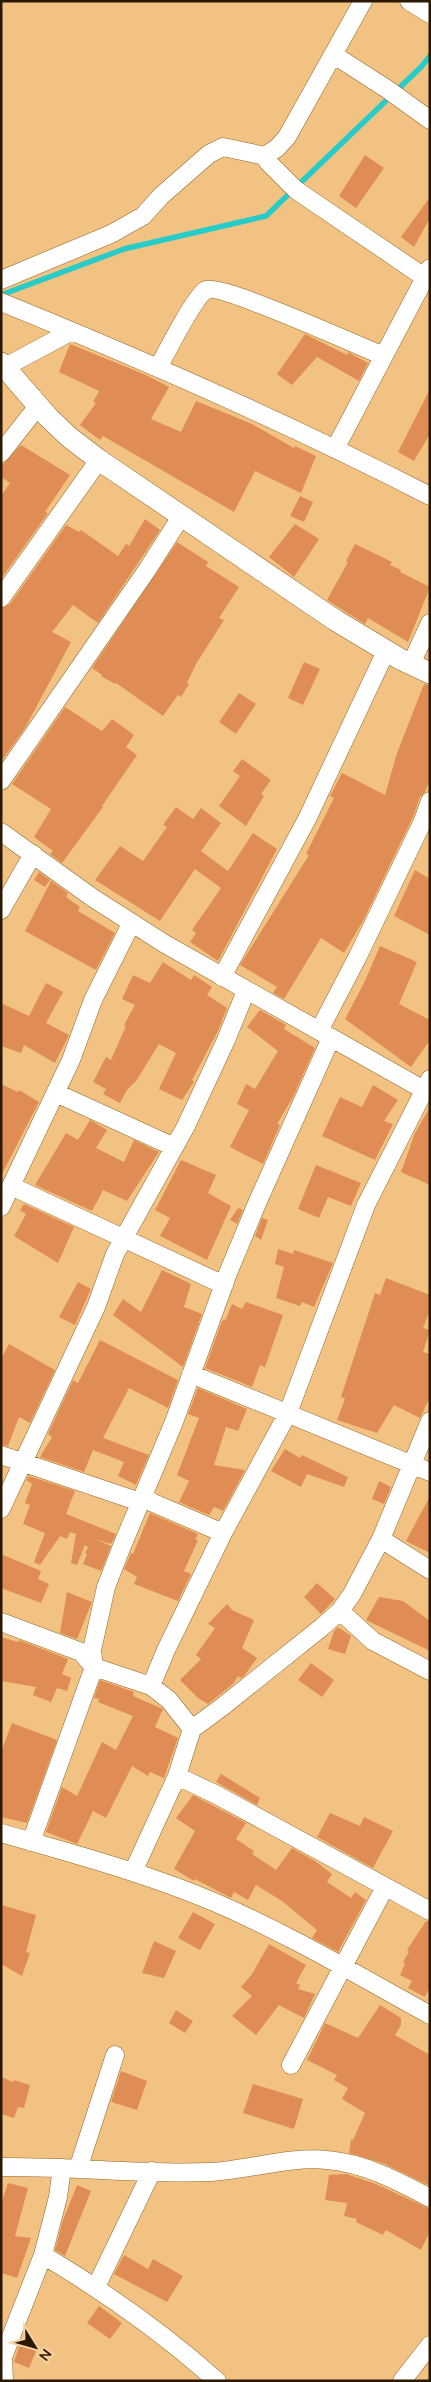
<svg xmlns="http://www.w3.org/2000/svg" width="431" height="2382" font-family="'Nunito Sans',sans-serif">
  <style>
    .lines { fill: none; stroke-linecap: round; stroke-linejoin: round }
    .stream { stroke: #27cbc8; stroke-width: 5.5 }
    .building { fill: #e08d55 }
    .minor-casing { stroke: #926727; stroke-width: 19 }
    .tertiary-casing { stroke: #926727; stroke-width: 22 }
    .minor { stroke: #fff; stroke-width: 18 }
    .tertiary { stroke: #fff; stroke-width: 21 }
  </style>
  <rect width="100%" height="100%" fill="#f2c283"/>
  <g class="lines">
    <path class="stream" d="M1 295 124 249 266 216 421 67 430 56"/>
  </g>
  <path class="building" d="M365 155 384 168 356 208 339 196Z
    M430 197V218L414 247 401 237Z
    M305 334 347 355 348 352 368 363 359 381 317 357 292 385 277 374Z
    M70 344 146 375 169 387 151 419 181 432 196 401 252 424 294 448 295 446 316 456 301 493 255 471 234 512 103 436 100 440 80 425 96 403 93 402 99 391 59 372Z
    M430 389V434L414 461 398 452Z
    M21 445 70 475 45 512 48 513 1 579V496L10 483 1 477V466Z
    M300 496 313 502 304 522 290 516Z
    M145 519 160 530 98 623 73 605 52 632 71 642 25 728 1 762V608L10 604 66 525 79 532 81 530 118 556 126 544 129 546Z
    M295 524 319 539 294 577 269 557Z
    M177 542 208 562 206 566 239 587 219 618 224 620 196 664 187 683 189 684 181 697 178 695 163 716 116 683 115 684 101 676 102 675 92 668Z
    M355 544 392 562 390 565 401 570 400 572 430 587 408 642 368 618 365 624 327 600 348 562 346 561Z
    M304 662 320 669 303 705 288 698Z
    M424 684 430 685V779L425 792 420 797 413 817 363 921 344 953 321 938 284 999 273 993 277 987 240 965 309 855 306 854 334 798 330 796 342 773 385 795 397 753Z
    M239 693 256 704 236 734 219 722Z
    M65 707 102 731 112 719 134 735 126 747 137 755 102 806 103 807 62 863 50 854 53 851 34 837 51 809 12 784Z
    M242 759 271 780 261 794 264 796 246 826 219 806 240 776 233 771Z
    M176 807 193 819 201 808 221 823 201 851 228 871 253 833 277 849 218 961 190 942 196 933 192 930 221 888 195 869 160 921 95 880 120 846 143 861 167 827 163 825Z
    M415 870 430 879V935L394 916Z
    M39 872 50 880 45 887 34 880Z
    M51 881 68 893 66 897 80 907 78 911 115 933 96 970 25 931Z
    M380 946 417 962 399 1004 430 1020V1040L411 1067 345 1019 364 983Z
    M163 962 191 980 194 975 212 987 207 995 227 1008 218 1031 192 1080 194 1082 182 1100 159 1089 176 1053 159 1044 136 1081 127 1090 120 1103 103 1094 106 1089 93 1082 106 1057 111 1060 126 1026 124 1025 135 1005 122 999 133 975 150 983Z
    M46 983 63 992 46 1023 69 1035 55 1063 24 1045 21 1053 1 1046V1003L29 1016Z
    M260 1010 286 1025 284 1029 315 1048 292 1099 277 1124 280 1125 263 1164 230 1147 249 1110 237 1104 246 1084 255 1089 278 1051 247 1027Z
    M1 1084 18 1092 19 1090 39 1102 1 1176Z
    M373 1085 398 1100 384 1121 393 1124 375 1160 322 1136 340 1097 362 1107Z
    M430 1107V1185L401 1172 415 1133Z
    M90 1120 107 1130 96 1148 124 1162 134 1140 159 1152 127 1201 103 1190 92 1211 35 1185 66 1133 78 1140Z
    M181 1160 216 1175 208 1193 231 1206 207 1260 160 1236 170 1218 155 1210Z
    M316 1165 361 1183 351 1206 328 1197 319 1218 298 1209Z
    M24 1204 74 1227 58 1263 14 1236 26 1214 20 1210Z
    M238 1208 243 1210 237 1224 230 1220Z
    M262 1218 268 1220 261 1240 255 1236Z
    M278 1249 293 1254 294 1250 333 1263 314 1307 302 1302 300 1306 276 1298 284 1267 275 1264Z
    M162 1270 191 1284 184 1307 202 1314 183 1367 113 1315 123 1299 141 1312Z
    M386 1278 430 1295V1310L423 1328 430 1330 423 1352 430 1354V1397L420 1418 394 1405 377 1433 337 1420 345 1399 341 1397 375 1293 380 1295Z
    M78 1282 91 1289 75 1325 59 1317Z
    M246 1302 283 1315 265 1367 260 1365 252 1387 205 1368 222 1321 226 1319 232 1304 242 1309Z
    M100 1340 178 1380 168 1408 129 1388 103 1438 149 1455 136 1485 118 1476 124 1462 93 1450 84 1472 40 1457 52 1437 48 1434 73 1380 78 1383Z
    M9 1344 55 1370 30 1423 19 1417 8 1446 1 1445V1359Z
    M198 1388 247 1409 238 1431 226 1427 214 1465 245 1470 223 1511 214 1507 209 1515 179 1502 189 1481 177 1475 199 1418 188 1414Z
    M285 1449 300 1458 302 1455 348 1477 344 1487 307 1474 301 1487 271 1471Z
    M29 1476 75 1491 66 1514 116 1534 111 1544 95 1539 111 1546 101 1571 83 1564 87 1554 85 1553 88 1547 85 1545 77 1565 71 1563 76 1534 70 1532 67 1539 60 1536 40 1565 34 1562 45 1533 23 1524 30 1505 25 1503 32 1484 26 1480Z
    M379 1481 391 1487 384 1504 372 1499Z
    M430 1496V1553L406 1541Z
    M150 1513 198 1534 195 1539 198 1540 184 1571 191 1574 178 1601 134 1584 137 1577 124 1569 131 1553 133 1554Z
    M1 1554 41 1571 38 1579 49 1584 41 1603 1 1588Z
    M317 1583 335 1599 321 1614 304 1597Z
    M67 1592 92 1602 77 1639 60 1633Z
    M379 1597 403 1601 430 1621V1651L366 1620Z
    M227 1604 232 1610 254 1620 242 1648 257 1658 244 1676 241 1678 238 1676 233 1684 208 1704 198 1698 180 1680 201 1659 196 1655 215 1628 208 1624Z
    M338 1627 351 1636 345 1654 328 1649 334 1631Z
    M1 1637 18 1642 19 1640 68 1659 62 1674 71 1678 67 1691 57 1688 51 1702 33 1695 36 1687 1 1681Z
    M311 1663 334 1680 322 1697 298 1680Z
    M100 1680 134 1692 133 1696 163 1709 155 1727 178 1738 164 1778 150 1772 148 1776 132 1766 106 1818 93 1811 77 1844 46 1832 62 1787 77 1796 102 1742 116 1750 133 1716 98 1702 99 1699 94 1698Z
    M12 1723 57 1740 27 1823 1 1817V1752Z
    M221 1774 260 1798 257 1805 216 1782Z
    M193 1795 246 1823 236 1839 254 1851 252 1854 276 1870 292 1848 315 1861 332 1874 327 1882 351 1898 355 1892 366 1900 338 1952 312 1938 317 1930 282 1901 256 1885 248 1900 234 1892 231 1898 195 1879 194 1881 174 1869 195 1831 176 1818Z
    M330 1813 360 1826 364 1817 393 1831 373 1868 317 1837Z
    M1 1905 36 1915 26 1952 30 1953 22 1976 1 1964Z
    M193 1912 215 1924 200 1950 178 1938Z
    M426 1921 430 1922V1987L425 1997 408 1988 412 1981 400 1975 405 1964 403 1962 409 1952 407 1950Z
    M154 1941 176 1951 164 1978 142 1973Z
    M269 1944 306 1965 296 1983 300 1985 298 1989 315 1994 304 2018 279 2005 256 2035 232 2016 252 1996 241 1987 252 1974Z
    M380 2005 401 2018V2025L395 2035 430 2055V2186L385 2164 349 2153 351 2139 353 2140 365 2113 342 2099 348 2088 334 2080 337 2075 307 2060 325 2023 358 2038Z
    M176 2010 193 2021 185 2033 169 2023Z
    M121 2071 147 2081 137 2110 111 2102Z
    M1 2077 13 2082 14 2080 30 2085 24 2108 18 2107 14 2118 1 2114Z
    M253 2084 303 2099 294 2129 243 2113Z
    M346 2174 376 2184 430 2209V2231L421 2250 386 2230 383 2235 356 2222 357 2219 344 2216 347 2203 325 2200 329 2175Z
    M8 2183 28 2188 15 2236 31 2238 17 2278 1 2273V2204Z
    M77 2185 91 2191 65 2256 55 2250 63 2220Z
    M124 2255 148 2269 153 2259 183 2276 167 2302 114 2274Z
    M99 2306 122 2323 110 2339 87 2323Z
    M20 2344 36 2351 29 2368 14 2362Z"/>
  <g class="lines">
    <g class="minor-casing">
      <path id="minor" d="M409 1 430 14
        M334 55 387 89 430 120
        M265 156 268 162 296 190 430 281
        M1 280 111 234 143 216 161 196 209 154 223 147 265 156 277 148 287 137 363 1
        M1 302C146 361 290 424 430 496
        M5 367 72 331
        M158 368C166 353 195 296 206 290 220 283 361 347 384 356
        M335 449 430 268
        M1 453 38 406
        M1 598 99 460
        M411 664 430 623
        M1 781 147 570 182 515
        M1 832 93 898 165 944 424 1090
        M1 910 33 854
        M222 977 307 819 386 651
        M319 1031 358 956 423 821 430 801
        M56 1093 174 1147
        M11 1186 224 1285
        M1 1207 71 1060 93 1000 131 924
        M191 1374 430 1472
        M1 1455 140 1502
        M142 1498 223 1533
        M1 1509 96 1307 115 1254 186 1126 226 1040 246 991
        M381 1539 430 1570
        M340 1611 373 1641 430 1671
        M1 1622 81 1652 94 1667 151 1686 169 1700 192 1729
        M151 1686 166 1650 223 1533 288 1413 366 1205 430 1079
        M177 1776 215 1794 430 1911
        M1 1833C73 1854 146 1873 214 1902 289 1934 359 1976 430 2015
        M31 1842 94 1667 92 1650 106 1587 122 1546 174 1422 228 1273 258 1201 331 1038
        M133 1872 177 1776 192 1729 222 1707 322 1627 340 1611 352 1594 381 1539 430 1421
        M291 2065 385 1887
        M1 2167C71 2166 141 2175 210 2172 248 2170 290 2156 327 2160 364 2163 398 2181 430 2198
        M78 2169 115 2055
        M43 2255C107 2293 161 2331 217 2381
        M96 2287 152 2171
        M4 2381 3 2357 43 2255 58 2197 62 2168
        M402 2381 430 2345"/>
    </g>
    <g class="tertiary-casing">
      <path id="tertiary" d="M1 363 48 417 69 437 99 460 335 620 400 659 430 673"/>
    </g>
    <use href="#minor" class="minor"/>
    <use href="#tertiary" class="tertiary"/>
  </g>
  <rect width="431" height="2382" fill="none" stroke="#2a1800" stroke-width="5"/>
  <g transform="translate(35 2347) rotate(127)" stroke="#f8d1a0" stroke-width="4" paint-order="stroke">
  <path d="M0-4L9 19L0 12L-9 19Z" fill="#2a1800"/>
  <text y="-8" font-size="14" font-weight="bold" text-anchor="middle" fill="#2a1800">N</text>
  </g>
</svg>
